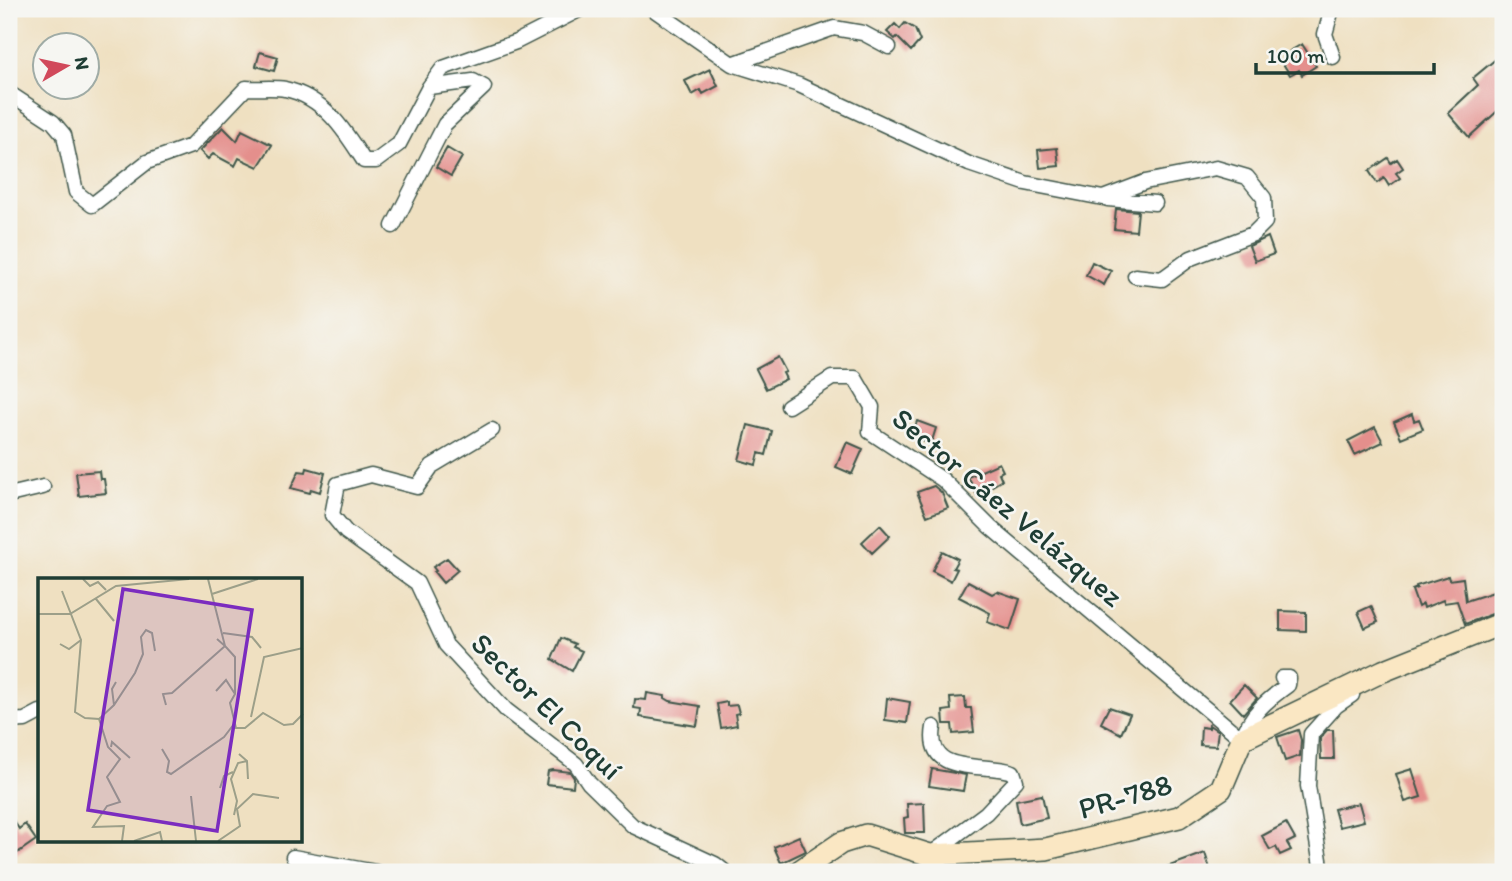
<svg xmlns="http://www.w3.org/2000/svg" width="1512" height="881" font-family="Itim,sans-serif">
  <style>
    .building { fill: #e48f8c }
    .lines { fill: none; stroke-linecap: round; stroke-linejoin: round }
    .street-casing { stroke: #3e5549; stroke-width: 17 }
    .secondary-casing { stroke: #3e5549; stroke-width: 24 }
    .street { stroke: #fff; stroke-width: 14 }
    .secondary { stroke: #fae7c3; stroke-width: 21 }
    .labels { text-anchor: middle; dominant-baseline: central; stroke-width: 5; stroke-linejoin: round; paint-order: stroke }
    .street-label { font-size: 30px; fill: #1f3d34; stroke: #f6f6f2 }
    .inset-road { fill: none; stroke: #9c9f89; stroke-width: 2 }
    .view { fill: #7b2cbf; fill-opacity: 0.15; stroke: #7b2cbf; stroke-width: 3.5 }
    .inset-edge { fill: none; stroke: #1f3d34; stroke-width: 3.5 }
  </style>
  <rect width="100%" height="100%" fill="#f6f6f2"/>
  <filter id="ink" filterUnits="userSpaceOnUse"><feTurbulence type="fractalNoise" baseFrequency=".0143" numOctaves="2"/><feDisplacementMap in="SourceGraphic" scale="14" xChannelSelector="R" yChannelSelector="G"/><feConvolveMatrix kernelMatrix="1 2 1 2 8 2 1 2 1" color-interpolation-filters="sRGB"/></filter>
  <filter id="wash" filterUnits="userSpaceOnUse"><feTurbulence type="fractalNoise" baseFrequency=".00686" numOctaves="4" result="noise"/><feDisplacementMap in="SourceGraphic" scale="28" xChannelSelector="R" yChannelSelector="G"/><feGaussianBlur stdDeviation="1.57" result="paint"/><feColorMatrix in="noise" values="0 0 0 0 0 0 0 0 0 0 0 0 0 0 0 0 0 1.4 0 .05"/><feComposite in="paint" operator="in"/></filter>
  <g filter="url(#wash)">
    <rect width="100%" height="100%" fill="#efe0c1"/>
    <g id="blocks">
      <path class="building" d="M905 23 915 29 920 41 911 51 897 37 895 39 887 32 895 24 900 29Z
        M1302 44 1316 66 1302 75 1299 70 1290 75 1282 62 1293 56 1290 51Z
        M260 52 278 57 274 71 256 66Z
        M1496 59 1503 67 1500 70 1503 74V106L1469 137 1448 113 1478 85 1473 78Z
        M710 69 718 86 703 94 701 90 692 95 685 81Z
        M223 127 237 141 242 130 272 145 258 167 239 158 235 166 213 154 208 159 200 151Z
        M447 148 462 157 451 176 436 167Z
        M1057 148 1059 166 1040 168 1038 150Z
        M1388 158 1391 163 1397 159 1403 168 1396 173 1400 178 1389 186 1384 178 1377 183 1369 171Z
        M1116 209 1138 211 1136 231 1114 229Z
        M1268 237 1274 254 1255 261 1249 246Z
        M1092 262 1111 271 1104 285 1086 275Z
        M778 357 786 372 783 373 786 379 766 389 756 369Z
        M1412 414 1414 421 1419 419 1423 429 1401 438 1394 422Z
        M917 421 936 428 931 444 912 437Z
        M748 425 772 431 766 455 759 453 756 465 739 460Z
        M1375 427 1383 442 1355 455 1348 441Z
        M847 442 863 449 852 474 836 467Z
        M999 463 1003 471 999 473 1002 480 977 495 968 477Z
        M307 468 325 473 320 492 311 489 310 493 291 488 299 471 306 472Z
        M99 471 100 479H104L106 493 79 496 76 473Z
        M934 486 942 493 948 508 927 516 917 492Z
        M880 525 890 536 872 553 862 542Z
        M942 551 958 559 953 568 957 569 951 581 932 571Z
        M447 558 458 570 443 583 434 572 436 571 433 567Z
        M1448 576 1449 580 1463 578 1466 601 1503 589V610L1465 624 1457 601 1444 603 1443 600 1424 608 1423 604 1418 607 1412 590 1417 588 1416 586Z
        M968 581 992 594 997 591 1020 599 1010 630 987 622 990 613 959 597Z
        M1371 606 1378 622 1365 628 1358 612Z
        M1280 611 1306 612V631L1280 630Z
        M561 638 575 644 573 647 582 651 572 671 552 659Z
        M1244 685 1257 698 1243 714 1230 700Z
        M647 693 665 696V698L670 701 700 706 697 726 640 717 641 709 634 708 635 699 646 700Z
        M965 697 966 708H971L974 732 953 734 952 724H944L943 711 951 710 950 698Z
        M887 698 910 702 907 723 885 720Z
        M727 702V706L737 705 739 713 735 714 737 725 721 728 717 704Z
        M1109 707 1130 714 1121 734 1101 723Z
        M1209 725 1218 731 1216 746 1200 745 1201 727 1209 728Z
        M1298 730 1301 740 1300 756 1285 761 1277 737Z
        M1327 730H1333L1334 759H1321L1320 738Z
        M932 769 966 775 963 791 929 786Z
        M1412 769 1421 797 1405 802 1396 774Z
        M553 770 570 772 574 778 573 787 546 784 548 771Z
        M1042 795 1047 818 1020 824 1016 800Z
        M924 803 925 833H905L904 818 908 817 907 804Z
        M1359 803 1364 821 1339 827 1334 809Z
        M9 814 19 829 25 824 36 840 13 856 9 850Z
        M1286 823 1295 839 1287 843 1291 850 1280 855 1276 847 1270 850 1262 836Z
        M799 836 806 851 781 863 774 847Z
        M1205 853 1211 872H1156V871Z"/>
    </g>
  </g>
  <g filter="url(#ink)">
    <use href="#blocks" fill-opacity="0" stroke="#3e5549" stroke-width="2"/>
    <g class="lines">
      <g class="street-casing">
        <path id="street" d="M653 9 732 64 799 85 969 164 1025 183 1103 198 1145 182 1216 168 1247 177 1264 198 1265 222 1253 234 1191 258 1162 279 1135 276
          M1332 9 1325 34 1333 57
          M732 64 834 28 863 33 889 47
          M9 93 53 122 64 135 76 192 92 205 147 162 191 146 246 88C258 89 273 87 285 89 324 97 345 131 364 161H376L399 144 429 87 443 68 516 42 581 9
          M1108 199 1155 203
          M393 226 445 124 484 87 473 81 429 87
          M788 406 832 378H855L872 407 870 432 943 480 990 527 1242 739C1250 714 1267 700 1288 685L1289 678H1282
          M492 430 432 466 417 487 371 475 338 484 332 515 346 532 417 583 446 645 506 710 576 764 589 783 633 826 715 864 725 872
          M9 495 43 487
          M9 721 25 720 40 712
          M931 854 986 813 1016 781 1013 772C982 762 925 777 934 727
          M293 857 376 872
          M1322 872 1308 786 1311 734 1336 706 1352 695"/>
      </g>
      <g class="secondary-casing">
        <path id="secondary" d="M798 872 841 843 866 835 930 855 1046 849 1179 817 1221 789 1242 739 1383 671 1503 623"/>
      </g>
      <use href="#street" class="street"/>
      <use href="#secondary" class="secondary"/>
    </g>
  </g>
  <g class="labels">
    <g class="street-label">
      <text transform="translate(1008 507) rotate(40)">Sector Cáez Velázquez</text>
      <text transform="translate(547 706) rotate(44)">Sector El Coquí</text>
      <text transform="translate(1125 796) rotate(-16)">PR-788</text>
    </g>
  </g>
  <g transform="translate(38 578)">
    <rect width="264" height="264" fill="#efe0c1"/>
    <path class="inset-road" d="M45 1 52 8 60 4 68 12M170 1 187 68 197 79V116L192 125 198 150H207L225 135 246 147 255 146 265 136M24 13 43 62 37 134 47 140 61 141 70 169 82 181 69 199 82 224 69 228 55 249 86 248 84 263M174 16 220 1M58 21 76 43M0 36H32L78 8 151 1M0 38V68M185 55 214 59 223 70M22 66 31 71 43 62M178 113 188 102 197 116M76 127 74 111 78 104M128 127 125 116 134 115 187 68 179 61M213 139 226 79 265 70M61 141 76 127 97 95 105 76 103 59 108 52 114 55 117 73M73 169 74 164 92 180M124 171 131 183 129 194 133 196 186 159 196 146M201 176 209 183 210 201M182 210 186 198 195 194M153 218 158 263M196 237 199 223 193 201 200 185 209 183M96 263 122 254 124 263M180 263 202 248 199 231 215 216 241 220"/>
    <path class="view" d="M85 11 214 32 179 253 50 232Z"/>
    <rect width="264" height="264" class="inset-edge"/>
  </g>
  <rect width="1512" height="881" fill="none" stroke="#f6f6f2" stroke-width="35"/>
  <g transform="translate(66 66) rotate(81)"><circle r="33" fill="#f6f6f2" stroke="#a0aca6" stroke-width="2"/>
  <path d="M0-5L12 26L0 18L-12 26Z" fill="#d1495b"/>
  <text y="-10" font-size="19" font-weight="bold" text-anchor="middle" fill="#1f3d34">N</text>
  </g>
  <path d="M1256 63v10h178v-10" fill="none" stroke="#1f3d34" stroke-width="3.5"/>
  <text x="1267" y="63" font-size="21" fill="#1f3d34" stroke="#f6f6f2" stroke-width="5" paint-order="stroke">100 m</text>
</svg>
